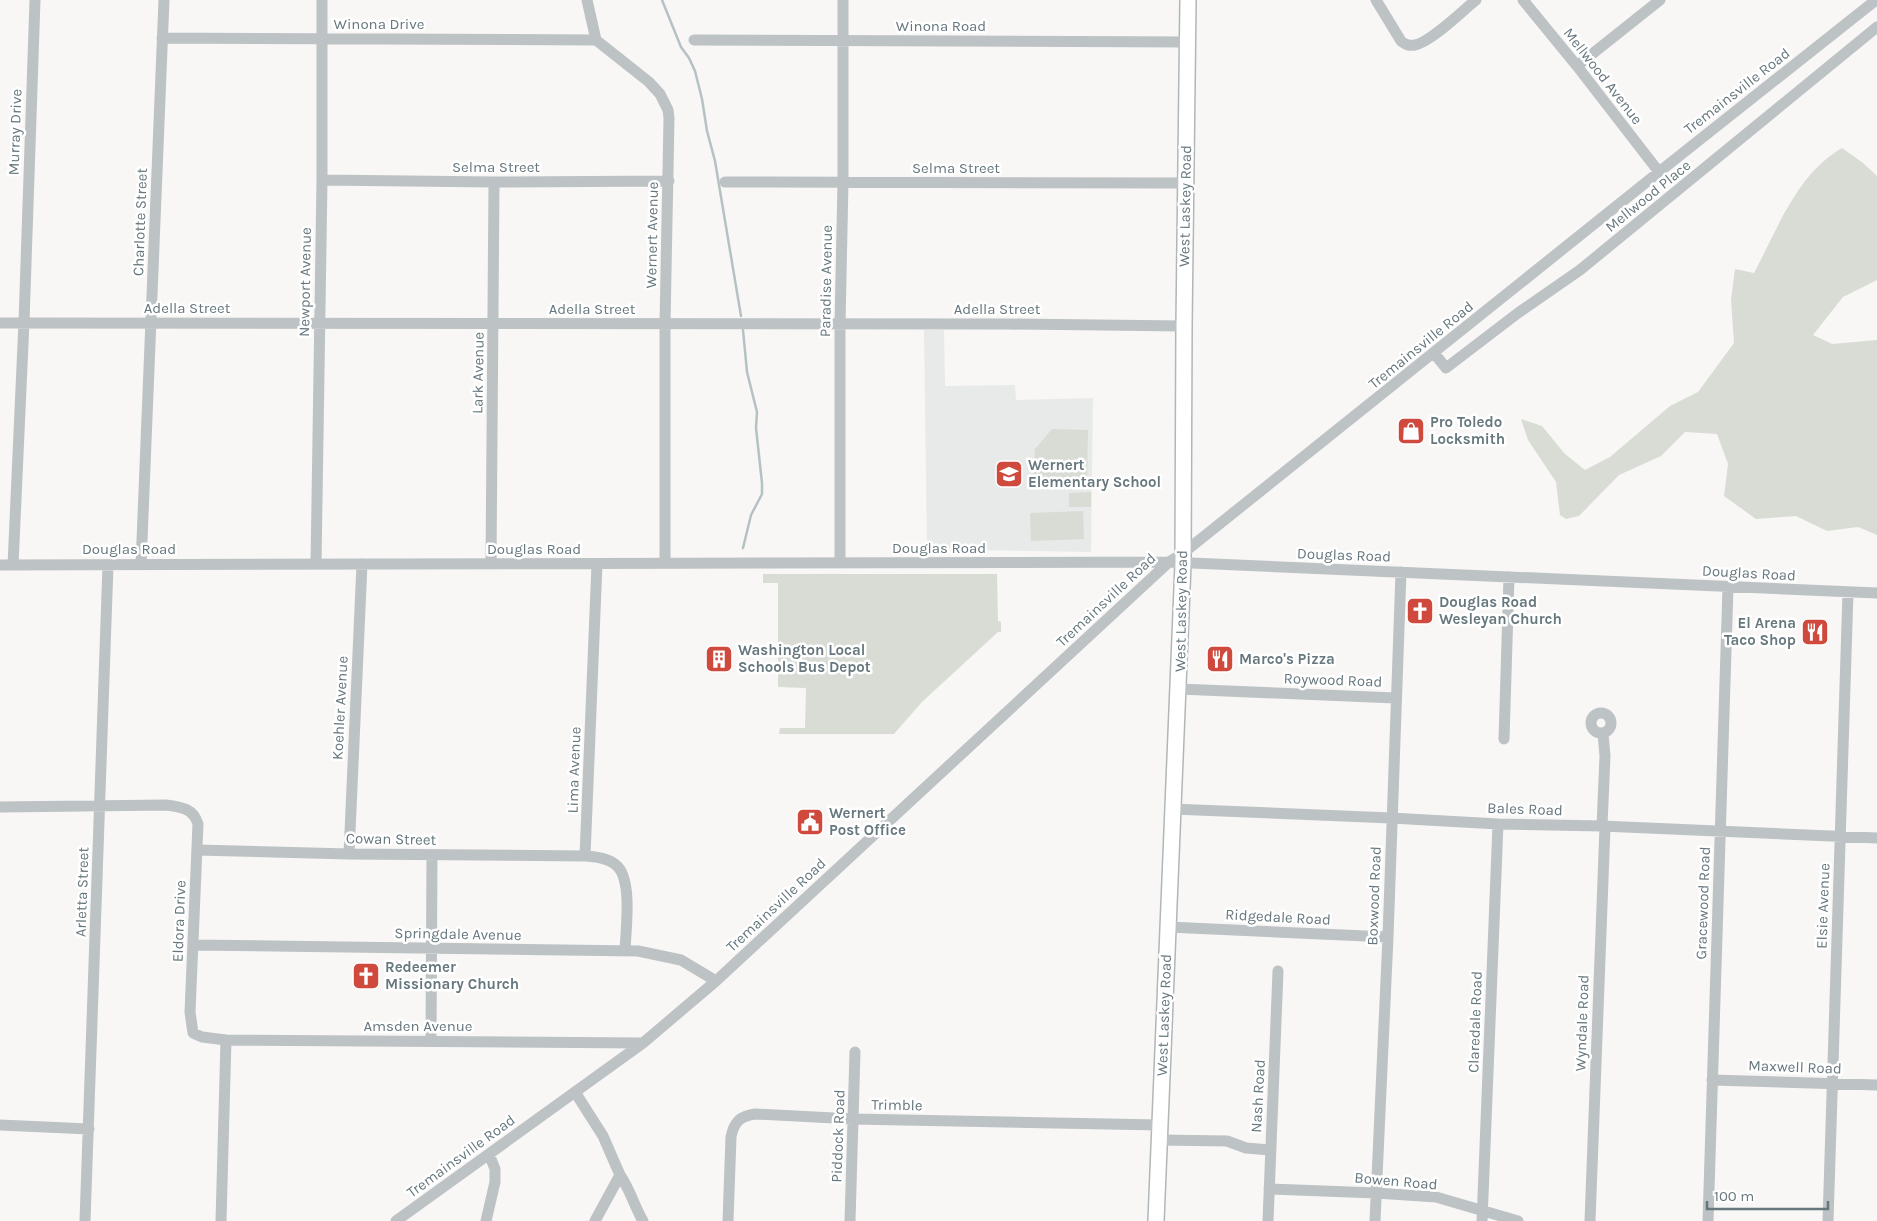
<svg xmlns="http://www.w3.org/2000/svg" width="1877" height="1221" font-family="Karla,sans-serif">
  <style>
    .built { fill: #e8e9e9 }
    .green { fill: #d8dcd5 }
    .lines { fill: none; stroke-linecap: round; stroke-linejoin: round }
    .stream { stroke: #b5c2c4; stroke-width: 2.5 }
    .major-casing { stroke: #b1b6b9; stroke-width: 18 }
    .minor { stroke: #bdc2c4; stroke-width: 11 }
    .major { stroke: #fff; stroke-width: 15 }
    .labels { text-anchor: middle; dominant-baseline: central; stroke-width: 5; stroke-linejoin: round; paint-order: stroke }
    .street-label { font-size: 15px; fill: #66777d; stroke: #fff }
    .poi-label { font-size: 15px; font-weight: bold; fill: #66777d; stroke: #fff; text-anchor: start }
  </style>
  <rect width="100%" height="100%" fill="#f8f7f5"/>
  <path class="built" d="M924 330H944L945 386 1015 385 1016 400 1093 398 1091 552 927 549Z"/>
  <path class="green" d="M1842 148 1863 163 1877 176V280L1843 297 1813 335 1832 344 1877 340V535L1858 527 1827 531 1796 516 1756 519 1724 496 1728 464 1717 434 1685 432 1661 456 1619 475 1579 516 1566 519 1560 515 1556 482 1528 440 1521 419 1542 426 1565 454 1585 470 1610 457 1670 406 1698 392 1734 343 1731 300 1735 269 1754 273C1778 228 1797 174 1842 148Z
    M1052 429 1088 430 1087 480 1078 488 1033 486 1035 449Z
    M1091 492V507H1069V493Z
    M1083 511 1084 539 1031 541 1030 513Z
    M763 574H997L998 621 1001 622V632H998L922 702 894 734H779L780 728H805L806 688 778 687V583H763Z"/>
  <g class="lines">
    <path class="stream" d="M662 0 681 47 689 58 695 71 702 99 707 131 715 161 741 316
      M743 330 747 372 757 412 756 428 762 483V494L751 515 743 548"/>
    <g class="major-casing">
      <path id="major" d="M1156 1221 1183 564 1184 326 1188 0"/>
    </g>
    <path class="minor" d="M587 0 596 40 649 82 660 94 668 110 669 118 665 324V563
      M1376 0 1401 41C1406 45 1409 46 1415 45 1431 42 1462 11 1476 0
      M1523 0 1577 66 1659 172
      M162 38 596 40
      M694 40 1188 42
      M1577 66 1660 0
      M322 180 494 182 669 181
      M725 182 1186 183
      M0 323 1006 324 1184 326
      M1434 353 1446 368 1518 313 1580 270 1877 27
      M840 563V324L843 182V0
      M316 564 322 180V0
      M491 564 494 182
      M597 564 585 856C596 857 610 858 618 867 632 882 626 929 625 950
      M0 565 1169 562 1877 593
      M13 565 24 322 35 0
      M141 565 164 0
      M1179 689 1395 698
      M1591 723a10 10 0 1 1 20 0a10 10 0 1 1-20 0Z
      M1504 739 1509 577
      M0 807 166 805C181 807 193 808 198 824L190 1012 193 1033 202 1037 226 1040 643 1043
      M1172 809 1391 818 1498 824 1602 826 1877 838
      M1602 826 1605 756 1603 733
      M197 850 349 854 585 856
      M349 854 362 564
      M1168 927 1388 937
      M193 945 638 951 681 960 716 981
      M431 1041 432 855
      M1712 1080 1877 1085
      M575 1092 603 1136 620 1175 595 1221
      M0 1125 89 1129
      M1160 1140 1227 1141 1246 1148 1270 1150
      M620 1175C630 1189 634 1206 643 1221
      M1269 1189 1376 1193 1436 1197 1518 1221
      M85 1221 108 565
      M221 1221 226 1040
      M396 1221 643 1043 716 981 1169 562 1182 554 1659 172 1876 0
      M486 1221 495 1182V1169L489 1154
      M728 1221 731 1137C734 1122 740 1116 755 1114L853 1119 1160 1125
      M850 1221 855 1052
      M1268 1221 1278 971
      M1375 1221 1388 937 1401 572
      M1482 1221 1498 824
      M1590 1221 1605 827
      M1708 1221 1728 587
      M1828 1221 1848 592"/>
    <use href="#major" class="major"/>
  </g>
  <defs>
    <g id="shop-square" transform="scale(1.4375)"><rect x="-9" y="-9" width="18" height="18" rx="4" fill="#cf493d" stroke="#fff"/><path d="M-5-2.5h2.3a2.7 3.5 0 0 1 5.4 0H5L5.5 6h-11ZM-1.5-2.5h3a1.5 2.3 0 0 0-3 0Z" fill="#fff"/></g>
    <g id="school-square" transform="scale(1.4375)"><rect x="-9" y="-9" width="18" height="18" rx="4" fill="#cf493d" stroke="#fff"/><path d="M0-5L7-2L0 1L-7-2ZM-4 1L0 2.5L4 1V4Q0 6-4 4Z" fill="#fff"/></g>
    <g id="church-square" transform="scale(1.4375)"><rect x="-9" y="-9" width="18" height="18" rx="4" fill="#cf493d" stroke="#fff"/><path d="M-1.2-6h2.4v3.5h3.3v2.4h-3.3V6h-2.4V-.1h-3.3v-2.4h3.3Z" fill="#fff"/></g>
    <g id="restaurant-square" transform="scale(1.4375)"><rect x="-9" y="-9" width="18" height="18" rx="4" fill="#cf493d" stroke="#fff"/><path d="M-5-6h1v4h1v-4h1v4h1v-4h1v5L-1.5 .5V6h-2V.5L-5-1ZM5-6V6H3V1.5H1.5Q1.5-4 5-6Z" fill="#fff"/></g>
    <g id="building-square" transform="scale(1.4375)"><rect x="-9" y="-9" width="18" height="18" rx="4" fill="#cf493d" stroke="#fff"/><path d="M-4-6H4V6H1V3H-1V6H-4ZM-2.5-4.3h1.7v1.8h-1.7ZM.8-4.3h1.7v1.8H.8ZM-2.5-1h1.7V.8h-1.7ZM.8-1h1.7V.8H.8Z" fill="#fff"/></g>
    <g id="civic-square" transform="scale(1.4375)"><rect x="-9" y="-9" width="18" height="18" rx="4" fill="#cf493d" stroke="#fff"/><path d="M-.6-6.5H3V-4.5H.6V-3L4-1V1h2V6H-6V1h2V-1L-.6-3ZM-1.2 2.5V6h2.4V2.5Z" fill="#fff"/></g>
  </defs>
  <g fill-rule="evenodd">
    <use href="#shop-square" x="1411" y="431"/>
    <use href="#school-square" x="1009" y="474"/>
    <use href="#church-square" x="1420" y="611"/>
    <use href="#restaurant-square" x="1815" y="632"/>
    <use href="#building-square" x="719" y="659"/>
    <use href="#restaurant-square" x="1220" y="659"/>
    <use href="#civic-square" x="810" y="822"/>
    <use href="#church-square" x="366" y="976"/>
  </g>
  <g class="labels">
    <g class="street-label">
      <text x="379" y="24">Winona Drive</text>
      <text x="941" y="26">Winona Road</text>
      <text transform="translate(1603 76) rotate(52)">Mellwood Avenue</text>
      <text transform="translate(1737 91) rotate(-38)">Tremainsville Road</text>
      <text transform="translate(15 132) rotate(-88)">Murray Drive</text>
      <text x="496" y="167">Selma Street</text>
      <text x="956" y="168">Selma Street</text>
      <text transform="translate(1648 196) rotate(-39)">Mellwood Place</text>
      <text transform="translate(1185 206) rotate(-89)">West Laskey Road</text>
      <text transform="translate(140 222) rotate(-88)">Charlotte Street</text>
      <text transform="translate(652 235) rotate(-89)">Wernert Avenue</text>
      <text transform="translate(826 281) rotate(-89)">Paradise Avenue</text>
      <text transform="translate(305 282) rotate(-89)">Newport Avenue</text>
      <text x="187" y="308">Adella Street</text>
      <text x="592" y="309">Adella Street</text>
      <text x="997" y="309">Adella Street</text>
      <text transform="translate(1421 345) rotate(-39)">Tremainsville Road</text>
      <text transform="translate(478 373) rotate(-89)">Lark Avenue</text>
      <text x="939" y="548">Douglas Road</text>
      <text x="129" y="549">Douglas Road</text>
      <text x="534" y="549">Douglas Road</text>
      <text transform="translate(1344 555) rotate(2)">Douglas Road</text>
      <text transform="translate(1749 573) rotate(3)">Douglas Road</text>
      <text transform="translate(1106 600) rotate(-43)">Tremainsville Road</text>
      <text transform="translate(1181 611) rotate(-89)">West Laskey Road</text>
      <text transform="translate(1333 680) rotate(2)">Roywood Road</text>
      <text transform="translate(340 708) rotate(-87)">Koehler Avenue</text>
      <text transform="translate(574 770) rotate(-88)">Lima Avenue</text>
      <text transform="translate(1525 809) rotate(2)">Bales Road</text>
      <text transform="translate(391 839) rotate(1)">Cowan Street</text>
      <text transform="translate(82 892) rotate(-88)">Arletta Street</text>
      <text transform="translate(1374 896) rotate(-88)">Boxwood Road</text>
      <text transform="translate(1703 903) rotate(-88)">Gracewood Road</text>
      <text transform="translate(776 905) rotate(-43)">Tremainsville Road</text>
      <text transform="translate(1823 906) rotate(-88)">Elsie Avenue</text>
      <text transform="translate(1278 917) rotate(3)">Ridgedale Road</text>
      <text transform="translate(179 921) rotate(-88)">Eldora Drive</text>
      <text transform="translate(458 934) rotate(1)">Springdale Avenue</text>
      <text transform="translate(1164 1015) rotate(-88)">West Laskey Road</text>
      <text transform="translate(1475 1022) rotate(-88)">Claredale Road</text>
      <text transform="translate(1582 1023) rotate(-88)">Wyndale Road</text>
      <text x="418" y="1026">Amsden Avenue</text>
      <text transform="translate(1795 1067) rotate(2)">Maxwell Road</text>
      <text transform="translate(1258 1096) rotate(-87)">Nash Road</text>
      <text transform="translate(897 1105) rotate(1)">Trimble</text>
      <text transform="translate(838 1136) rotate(-88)">Piddock Road</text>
      <text transform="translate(461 1156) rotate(-36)">Tremainsville Road</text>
      <text transform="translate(1396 1181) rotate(5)">Bowen Road</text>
    </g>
    <g class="poi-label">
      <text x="1430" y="422">Pro Toledo<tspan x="1430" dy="17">Locksmith</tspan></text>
      <text x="1028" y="465">Wernert<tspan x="1028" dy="17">Elementary School</tspan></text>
      <text x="1439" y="602">Douglas Road<tspan x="1439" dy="17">Wesleyan Church</tspan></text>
      <text x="1796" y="623" text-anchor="end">El Arena<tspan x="1796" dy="17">Taco Shop</tspan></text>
      <text x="738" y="650">Washington Local<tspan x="738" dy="17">Schools Bus Depot</tspan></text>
      <text x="1239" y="659">Marco's Pizza</text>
      <text x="829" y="813">Wernert<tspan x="829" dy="17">Post Office</tspan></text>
      <text x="385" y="967">Redeemer<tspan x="385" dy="17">Missionary Church</tspan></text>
    </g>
  </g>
  <path d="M1707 1201v8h121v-8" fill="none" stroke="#66777d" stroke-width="2.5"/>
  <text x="1714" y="1201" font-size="15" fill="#66777d" stroke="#ffffff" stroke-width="4" paint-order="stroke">100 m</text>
</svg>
